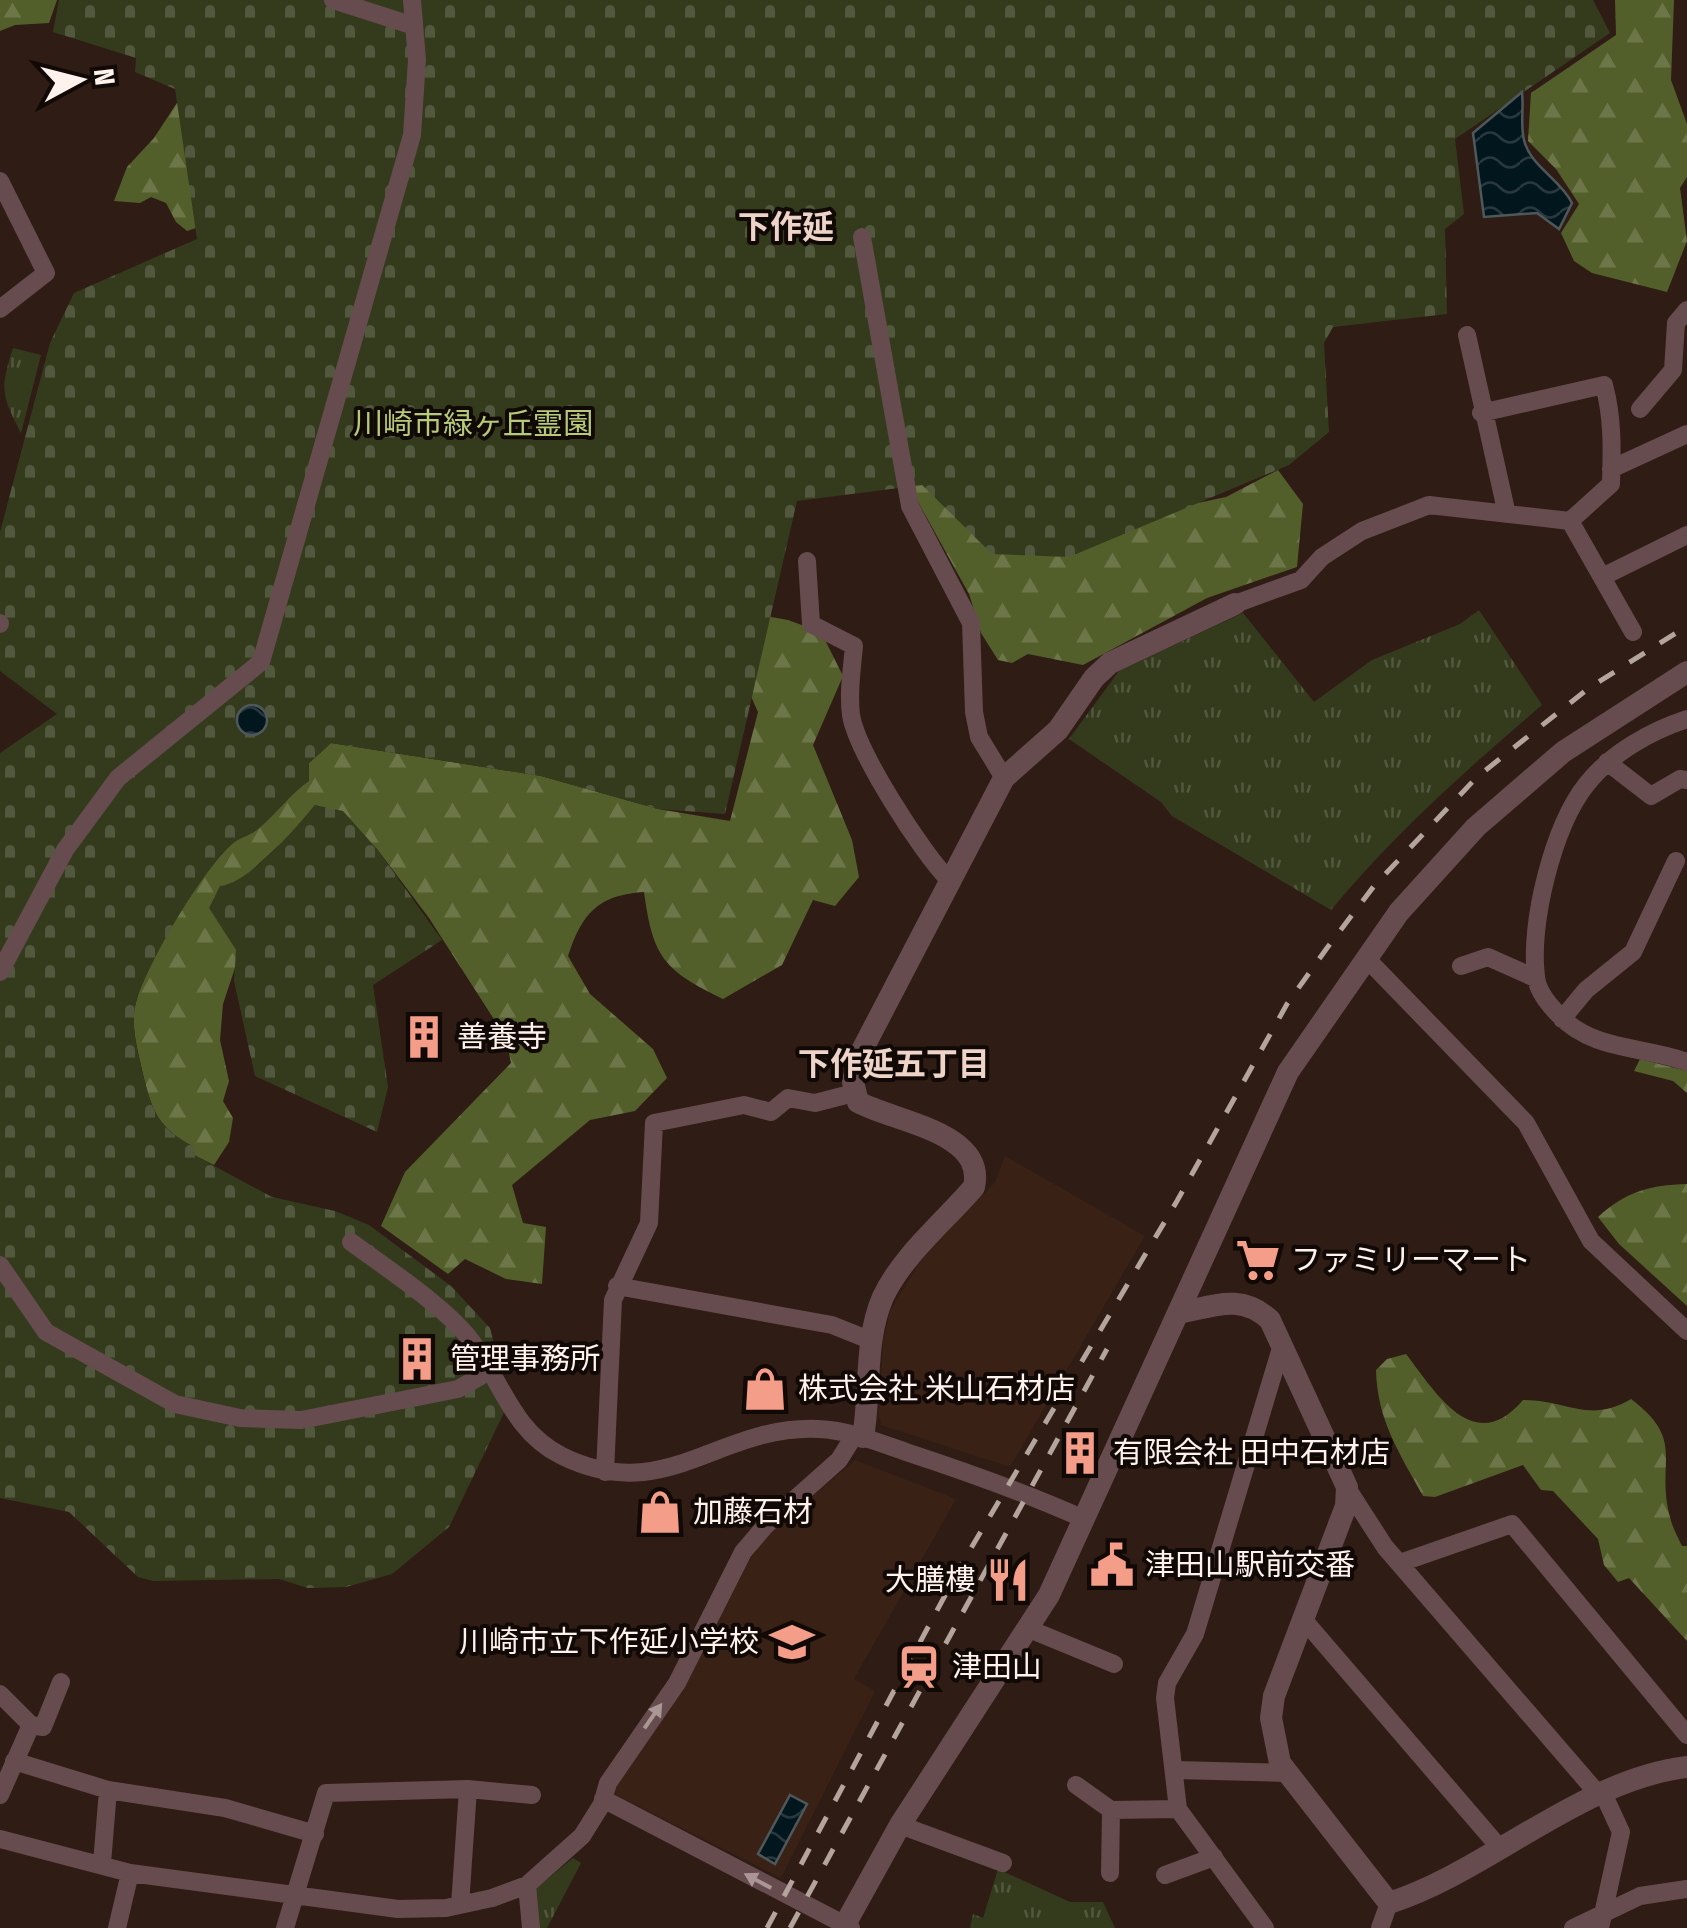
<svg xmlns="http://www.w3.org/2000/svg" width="1687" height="1928" font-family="'Fira Sans Condensed','Noto Sans JP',sans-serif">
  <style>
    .built { fill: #3a2116 }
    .grass { fill: url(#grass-tufts) }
    .forest { fill: url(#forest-firs) }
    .cemetery { fill: url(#cemetery-stones) }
    .water { fill: url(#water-waves); stroke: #4e585b; stroke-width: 2.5 }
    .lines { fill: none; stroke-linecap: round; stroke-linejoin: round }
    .minor { stroke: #664c4e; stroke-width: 18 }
    .tertiary { stroke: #664c4e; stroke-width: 22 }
    .rail { stroke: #b4a49e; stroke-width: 5; stroke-dasharray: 18 18; stroke-linecap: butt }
    .oneway { fill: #ab9695 }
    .labels { text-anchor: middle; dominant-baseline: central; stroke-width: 8; stroke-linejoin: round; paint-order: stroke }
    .park-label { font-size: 30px; fill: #b6ca78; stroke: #110906 }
    .poi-label { font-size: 30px; fill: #fff1ec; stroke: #110906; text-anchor: start }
    .neighbourhood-label { font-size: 32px; font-weight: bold; fill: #edd3c8; stroke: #110906 }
  </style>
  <defs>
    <pattern id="grass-tufts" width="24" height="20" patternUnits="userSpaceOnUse" patternTransform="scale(2.5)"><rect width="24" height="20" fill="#343b1d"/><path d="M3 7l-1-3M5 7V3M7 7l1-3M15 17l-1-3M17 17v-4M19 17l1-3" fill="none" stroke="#52583e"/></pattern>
    <pattern id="forest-firs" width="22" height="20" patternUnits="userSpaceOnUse" patternTransform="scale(2.5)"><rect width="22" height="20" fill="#535f2a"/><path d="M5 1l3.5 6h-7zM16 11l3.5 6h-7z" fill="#6d7649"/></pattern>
    <pattern id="cemetery-stones" width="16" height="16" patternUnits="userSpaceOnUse" patternTransform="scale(2.5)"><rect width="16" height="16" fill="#343b1d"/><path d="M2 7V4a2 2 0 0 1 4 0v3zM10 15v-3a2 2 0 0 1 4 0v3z" fill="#52583e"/></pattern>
    <pattern id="water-waves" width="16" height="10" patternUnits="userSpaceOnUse" patternTransform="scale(2.5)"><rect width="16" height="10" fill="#02161d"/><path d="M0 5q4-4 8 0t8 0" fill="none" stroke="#28383e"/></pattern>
  </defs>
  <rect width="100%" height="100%" fill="#2f1c14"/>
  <path class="built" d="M1005 1156 1145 1236 1010 1467 881 1425 879 1416 883 1341 890 1311 923 1257 995 1182Z
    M855 1460 956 1499 854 1679 875 1691 781 1878 616 1795 614 1786 688 1681 748 1562 768 1534Z"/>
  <path class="grass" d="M13 348 41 355 21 433C1 394 0 389 13 348Z
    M1479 610 1542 705C1467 769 1394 834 1331 910L1172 816 1161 802 1069 739 1119 671 1243 613 1314 702 1372 660 1460 624Z
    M573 1858 581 1863 547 1928H536L532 1892Z
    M998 1869 1070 1902H1103L1115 1928H970L973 1914 983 1918Z"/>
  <path class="forest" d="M0 0H57L49 23 15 25 0 31Z
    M1615 0H1674L1671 80 1687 124V177L1680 188 1687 241 1667 292 1592 273 1574 261 1561 233 1579 204 1556 169 1528 141 1531 93 1616 35Z
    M184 92 199 227 187 231 176 222 166 203 151 197 140 203 114 201 127 167 154 138Z
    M907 422 1155 512 1226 497 1278 470 1303 504 1297 567 1207 598 1083 665 1028 654 1012 663 998 660 981 633 969 594 917 500Z
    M741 612 788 620 821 632 843 676 813 745 852 840 859 877 835 906 813 900 782 965 723 999C664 970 653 958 644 892 597 895 582 914 568 956L590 994 653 1049 667 1078 635 1111 590 1120 512 1185 523 1223 546 1227 542 1284 506 1279 465 1259 448 1274 381 1226 405 1172 511 1063 506 1038 429 918 377 849 315 805 290 835 237 884V962L223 1004 220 1040 229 1081 223 1101 233 1118 229 1142 214 1165 194 1155 192 1146C159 1128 152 1112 143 1074 138 1051 129 1022 137 999 149 960 202 870 233 843 240 837 252 835 259 828 277 813 289 795 308 781L309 763 331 743 541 776 658 809 730 821 758 712 749 692Z
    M1640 1059 1687 1071V1093L1673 1081 1634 1071Z
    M1687 1184V1306L1619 1244 1598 1217C1625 1192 1650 1185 1687 1184Z
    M1406 1354C1436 1393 1474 1458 1523 1400 1568 1400 1589 1424 1631 1399 1687 1441 1655 1461 1670 1517 1672 1527 1678 1537 1682 1546H1687V1641L1629 1578 1618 1582 1604 1565 1598 1539 1553 1491 1541 1490 1523 1465 1435 1497 1423 1496C1400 1454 1377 1420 1376 1370L1387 1359Z"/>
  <path class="cemetery" d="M59 0H1593L1610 33 1455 139 1464 214 1445 229 1447 314 1333 327 1324 343 1329 432 1289 465 1069 557 992 554 922 485 797 501 725 814 658 809 541 776 331 743 309 763V781C289 795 277 813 259 828 252 835 241 837 233 843 203 869 149 961 137 999 129 1023 138 1052 143 1075 153 1113 158 1128 193 1146L194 1155 272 1197 335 1211 369 1225 451 1286 490 1328 509 1402 449 1527 392 1574 346 1587 308 1588 279 1579 153 1581 138 1577 69 1512 0 1498V753L57 714 0 671V532L50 343 74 293 197 239 175 89 135 72 136 58 53 32Z
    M315 805 343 811 377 849 442 940 373 985 388 1087 377 1132 255 1076 234 981 236 950 209 908 220 886C249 883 295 829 315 805Z"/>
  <path class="water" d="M1522 92C1524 108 1520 124 1524 140 1530 166 1560 179 1572 203L1559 229 1537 213 1484 217 1473 133Z
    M237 720a15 15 0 1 1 30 0a15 15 0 1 1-30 0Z
    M790 1795 807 1804 775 1864 758 1854Z"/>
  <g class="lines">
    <path class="minor" d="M333 0 414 26
      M0 181 46 273 0 309
      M862 237 910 506 971 623 974 712 979 737 1004 778
      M1467 335 1506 510
      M1640 409 1673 370 1676 323 1687 310
      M1611 469 1687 434
      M1570 521 1633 632
      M807 561 811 624 854 646C852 669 848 692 851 715 857 752 922 853 949 880
      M1602 577 1687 535
      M1235 604 1301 580 1322 557 1362 531 1429 505 1570 521 1611 484C1612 450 1613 418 1604 385L1481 413
      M0 624V623
      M1687 719C1650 731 1610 754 1586 785 1553 827 1529 924 1536 976 1537 991 1549 1005 1559 1015 1592 1051 1644 1046 1687 1062
      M1607 762 1651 796 1680 779 1687 780
      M1366 958 1526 1123 1591 1241 1687 1331
      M1461 966 1488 957 1535 978
      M0 972 65 850 118 778 261 662 412 135 417 60 412 0
      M1562 1019 1586 990 1633 952 1676 861
      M351 1242C385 1267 444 1306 469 1338 501 1378 511 1431 562 1456 666 1507 717 1425 818 1429 848 1430 878 1442 906 1452 967 1472 1026 1493 1084 1519
      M0 1265 46 1332 175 1404 240 1418 301 1420 458 1389 488 1372
      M617 1286 832 1325 872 1341
      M605 1472 613 1300 649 1223 654 1123 744 1105 771 1112 788 1098 815 1103 854 1093
      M1347 1488 1385 1547 1599 1795
      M1400 1563 1512 1524 1687 1735
      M1303 1619 1499 1847
      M1029 1629 1114 1664
      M0 1694 31 1725
      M14 1761 108 1790 225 1808 315 1834
      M1176 1770 1287 1773
      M1076 1785 1111 1810 1178 1809
      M0 1795 31 1725 43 1727 61 1682
      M603 1799 851 1928
      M900 1825 1003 1863
      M0 1839 130 1873 398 1909 446 1908 492 1898 527 1885 582 1836 602 1804 608 1783 677 1683 743 1552 766 1525 839 1460 854 1436
      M102 1863 108 1790
      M1110 1873 1111 1810
      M1165 1875 1214 1857
      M527 1885 531 1928
      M460 1905 468 1789
      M117 1928 130 1873
      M285 1928 326 1793 468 1789 532 1795
      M1265 1928 1178 1809 1165 1698 1167 1683 1195 1634 1281 1348
      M1380 1928 1389 1903
      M1573 1928 1640 1896 1687 1889
      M1600 1928 1621 1832 1603 1793"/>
    <path class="tertiary" d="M1179 1313C1215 1306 1241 1293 1270 1320L1347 1487 1346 1506 1274 1696 1271 1718 1280 1763 1389 1903C1487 1872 1580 1780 1687 1767
      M863 1437C871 1392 864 1340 883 1297 902 1256 945 1221 974 1187 986 1132 895 1122 858 1102L853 1082 858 1058 1004 778 1058 730 1094 678 1110 663 1235 604
      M843 1928 900 1825 1049 1595 1288 1072 1399 912 1476 827 1563 752 1687 672"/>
    <path class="rail" d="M767 1928 964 1560 1177 1201 1287 1004 1327 948 1374 886 1477 777 1589 688 1687 626
      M790 1928 1107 1349"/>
  </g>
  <defs><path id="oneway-solid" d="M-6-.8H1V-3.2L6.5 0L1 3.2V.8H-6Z" transform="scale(2.5)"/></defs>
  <g class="oneway">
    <use href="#oneway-solid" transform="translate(653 1716) rotate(-55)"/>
    <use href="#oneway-solid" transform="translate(758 1881) rotate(-152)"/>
  </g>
  <defs>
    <g id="building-bare" transform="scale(3.45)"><path d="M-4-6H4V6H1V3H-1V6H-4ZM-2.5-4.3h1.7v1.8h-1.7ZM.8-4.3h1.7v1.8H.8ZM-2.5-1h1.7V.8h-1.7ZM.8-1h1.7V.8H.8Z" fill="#f49e89" stroke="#110906" stroke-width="2.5" paint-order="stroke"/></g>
    <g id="supermarket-bare" transform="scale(3.45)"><path d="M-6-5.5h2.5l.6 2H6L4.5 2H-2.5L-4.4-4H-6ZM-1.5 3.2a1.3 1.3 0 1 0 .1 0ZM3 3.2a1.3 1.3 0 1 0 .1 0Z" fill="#f49e89" stroke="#110906" stroke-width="2.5" paint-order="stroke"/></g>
    <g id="shop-bare" transform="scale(3.45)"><path d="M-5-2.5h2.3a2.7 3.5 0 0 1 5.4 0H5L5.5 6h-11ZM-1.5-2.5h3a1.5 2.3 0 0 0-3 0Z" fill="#f49e89" stroke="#110906" stroke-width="2.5" paint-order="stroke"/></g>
    <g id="civic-bare" transform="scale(3.45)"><path d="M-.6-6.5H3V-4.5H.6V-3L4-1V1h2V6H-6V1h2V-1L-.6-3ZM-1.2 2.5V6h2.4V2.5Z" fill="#f49e89" stroke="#110906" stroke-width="2.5" paint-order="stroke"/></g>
    <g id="restaurant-bare" transform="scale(3.45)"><path d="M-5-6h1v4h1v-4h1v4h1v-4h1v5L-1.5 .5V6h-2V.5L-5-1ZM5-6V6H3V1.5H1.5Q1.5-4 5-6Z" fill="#f49e89" stroke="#110906" stroke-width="2.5" paint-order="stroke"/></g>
    <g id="school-bare" transform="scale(3.45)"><path d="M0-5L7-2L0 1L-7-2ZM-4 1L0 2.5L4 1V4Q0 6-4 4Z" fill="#f49e89" stroke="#110906" stroke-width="2.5" paint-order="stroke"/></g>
    <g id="station-bare" transform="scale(3.45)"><path d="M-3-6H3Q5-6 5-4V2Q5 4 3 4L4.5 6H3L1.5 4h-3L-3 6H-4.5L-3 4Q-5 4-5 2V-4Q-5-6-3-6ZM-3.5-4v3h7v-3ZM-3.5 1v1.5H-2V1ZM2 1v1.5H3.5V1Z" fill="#f49e89" stroke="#110906" stroke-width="2.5" paint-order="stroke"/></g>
  </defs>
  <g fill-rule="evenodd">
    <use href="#building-bare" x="424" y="1037"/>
    <use href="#supermarket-bare" x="1258" y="1260"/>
    <use href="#building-bare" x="417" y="1359"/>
    <use href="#shop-bare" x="765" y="1389"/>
    <use href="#building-bare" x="1080" y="1453"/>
    <use href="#shop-bare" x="660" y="1512"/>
    <use href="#civic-bare" x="1112" y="1565"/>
    <use href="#restaurant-bare" x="1008" y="1580"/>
    <use href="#school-bare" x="792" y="1642"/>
    <use href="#station-bare" x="919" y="1667"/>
  </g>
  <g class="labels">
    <g class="park-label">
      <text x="473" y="424">川崎市緑ヶ丘霊園</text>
    </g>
    <g class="poi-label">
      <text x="457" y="1037">善養寺</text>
      <text x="1291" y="1260">ファミリーマート</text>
      <text x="450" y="1359">管理事務所</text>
      <text x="798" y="1389">株式会社 米山石材店</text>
      <text x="1113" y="1453">有限会社 田中石材店</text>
      <text x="693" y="1512">加藤石材</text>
      <text x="1145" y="1565">津田山駅前交番</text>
      <text x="975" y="1580" text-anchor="end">大膳樓</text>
      <text x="759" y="1642" text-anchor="end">川崎市立下作延小学校</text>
      <text x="952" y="1667">津田山</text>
    </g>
    <g class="neighbourhood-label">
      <text x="786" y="227">下作延</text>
      <text x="894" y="1064">下作延五丁目</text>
    </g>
  </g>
  <g transform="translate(80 80) rotate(83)" stroke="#110906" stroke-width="8" paint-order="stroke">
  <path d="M0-8L18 38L0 25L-18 38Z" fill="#fff1ec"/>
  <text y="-15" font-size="28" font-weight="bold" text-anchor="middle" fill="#fff1ec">N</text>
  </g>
</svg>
